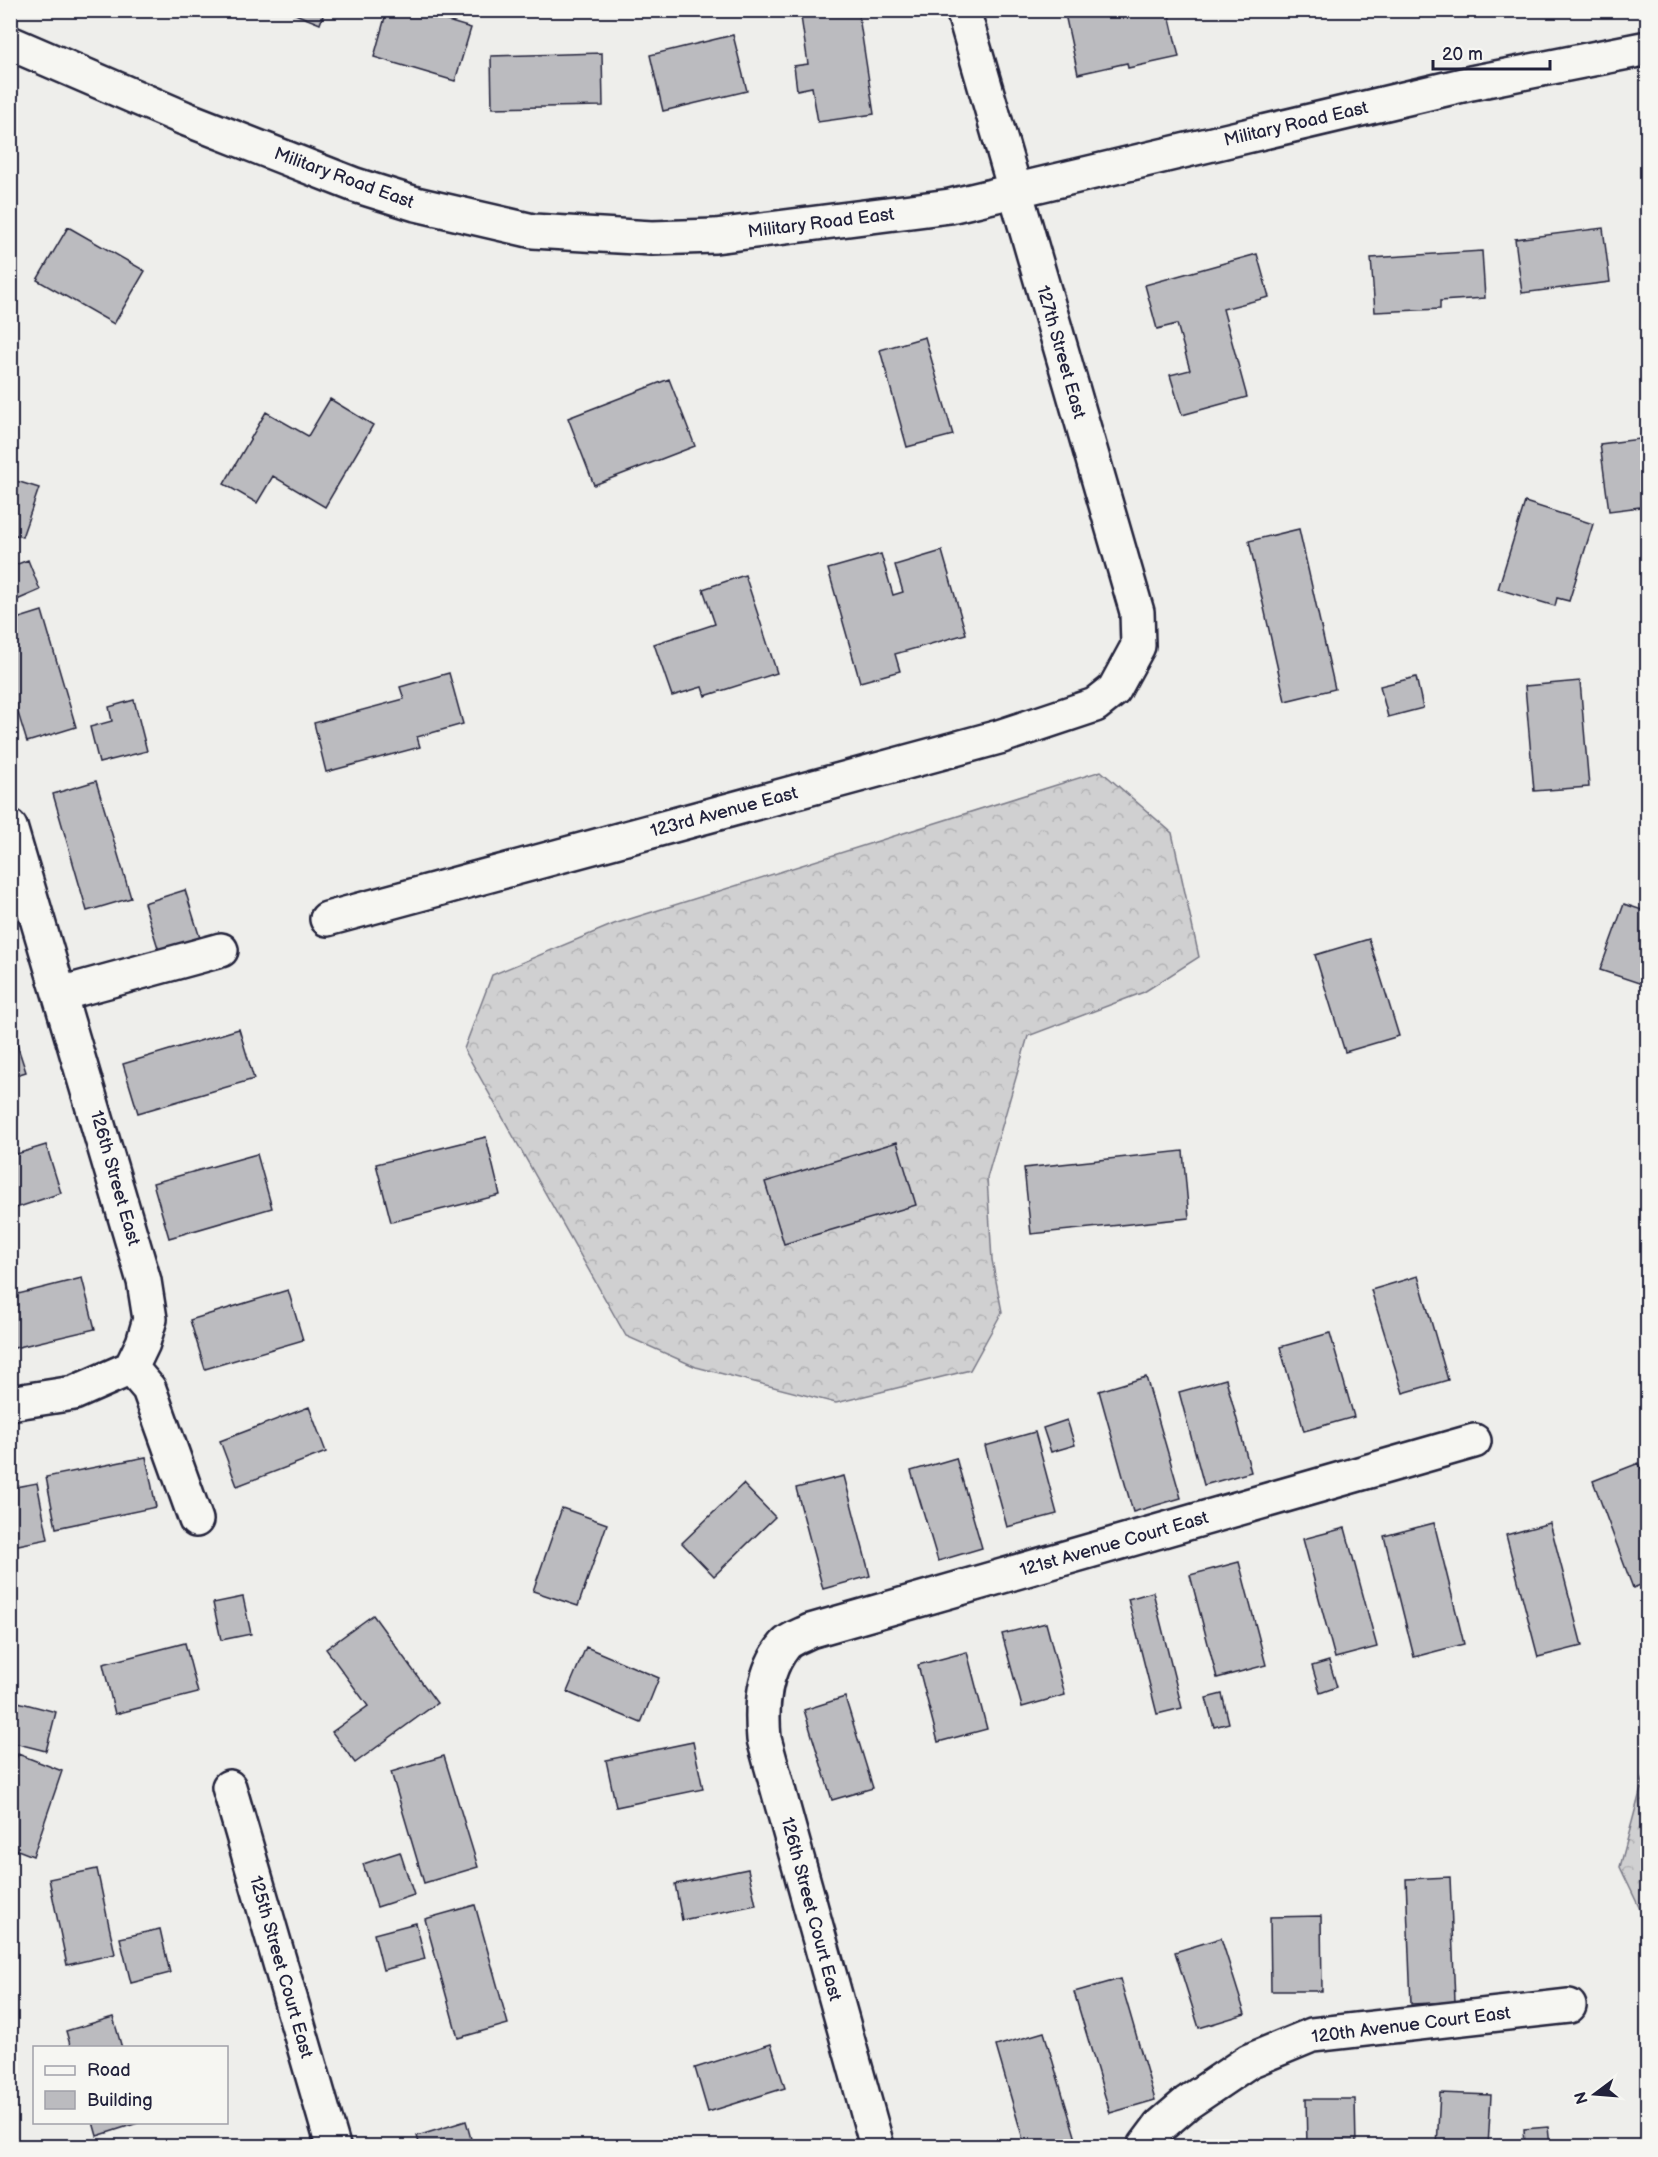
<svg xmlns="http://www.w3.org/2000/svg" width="1658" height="2157" font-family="'Balsamiq Sans',sans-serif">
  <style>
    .forest { fill: url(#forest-crowns); stroke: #797986; stroke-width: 1.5 }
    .building { fill: #bbbbbf; stroke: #22223b; stroke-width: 1.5 }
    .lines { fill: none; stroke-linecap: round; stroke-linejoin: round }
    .minor-casing { stroke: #22223b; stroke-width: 38 }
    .major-casing { stroke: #22223b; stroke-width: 38 }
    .minor { stroke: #f6f6f2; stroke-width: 33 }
    .major { stroke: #f6f6f2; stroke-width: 33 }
    .labels { text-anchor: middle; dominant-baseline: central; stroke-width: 5; stroke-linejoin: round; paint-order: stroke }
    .street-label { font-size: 18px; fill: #22223b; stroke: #f6f6f2 }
  </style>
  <defs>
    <pattern id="forest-crowns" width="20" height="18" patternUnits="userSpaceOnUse" patternTransform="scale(1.5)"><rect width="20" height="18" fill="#d0d0d1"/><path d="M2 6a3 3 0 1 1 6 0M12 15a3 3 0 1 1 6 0" fill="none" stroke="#b2b2b4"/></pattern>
  </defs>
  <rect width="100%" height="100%" fill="#eeeeeb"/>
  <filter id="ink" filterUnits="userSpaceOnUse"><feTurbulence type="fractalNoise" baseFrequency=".0167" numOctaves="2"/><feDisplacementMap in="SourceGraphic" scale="12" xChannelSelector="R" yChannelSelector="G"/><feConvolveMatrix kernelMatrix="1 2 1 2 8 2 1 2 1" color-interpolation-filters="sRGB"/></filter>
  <g filter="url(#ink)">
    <path class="forest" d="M1101 771 1172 833 1199 957 1144 992 1028 1036 987 1178 992 1260 1002 1312 970 1370 836 1403 696 1367 626 1336 464 1049 492 975 614 924Z
      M1647 1766V1924L1620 1867Z"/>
    <path class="building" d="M285 10H325L320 24Z
      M387 10H411L471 28 455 81 374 57Z
      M800 10H858L874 114 818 122 812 87 797 90 794 66 808 64Z
      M1082 10H1168L1179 57 1128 68 1127 63 1078 74 1065 14Z
      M733 35 747 91 663 111 650 55Z
      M602 53 603 106 492 108 491 56Z
      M68 227 145 271 114 324 37 280Z
      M1603 228 1610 282 1522 293 1515 239Z
      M1482 251 1485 298 1440 301V309L1375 312 1371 258Z
      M1257 254 1269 297 1223 309 1247 397 1182 415 1170 375 1190 370 1177 324 1157 329 1145 285Z
      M925 337 953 435 907 447 880 350Z
      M669 379 695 446 594 485 568 418Z
      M330 399 373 425 325 507 273 476 257 503 224 484 266 412 308 436Z
      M1648 438V506L1609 511 1600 444Z
      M10 479 39 488 22 537 10 533Z
      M1525 502 1593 524 1569 601 1557 598 1555 606 1498 589Z
      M1299 529 1335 689 1285 701 1249 541Z
      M942 551 966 634 895 654 900 671 860 682 828 569 881 554 893 595 903 592 895 565Z
      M28 560 40 590 10 603V567Z
      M745 575 777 673 705 696 702 687 672 696 654 644 715 624 703 589Z
      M42 611 76 727 27 742 10 687V621Z
      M449 673 463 724 417 737 420 747 326 772 314 723 404 699 400 687Z
      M1416 677 1423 708 1388 717 1380 686Z
      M1580 681 1589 787 1534 791 1525 686Z
      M134 700 147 751 99 763 90 727 112 721 109 707Z
      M96 781 131 898 87 911 53 794Z
      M185 890 200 938 159 951 144 903Z
      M1624 904 1648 912V986L1600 970Z
      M1369 939 1399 1036 1345 1052 1315 955Z
      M10 1023 26 1072 10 1077Z
      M239 1029 254 1079 138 1113 123 1064Z
      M486 1137 500 1195 391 1222 376 1164Z
      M897 1142 916 1205 784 1244 765 1182Z
      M46 1145 61 1193 10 1210V1156Z
      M1183 1151 1189 1218 1031 1234 1024 1168Z
      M257 1154 272 1208 169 1238 153 1183Z
      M1418 1276 1448 1380 1403 1393 1371 1290Z
      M82 1278 95 1329 10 1349V1296Z
      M288 1290 303 1340 205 1369 190 1320Z
      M1330 1333 1354 1417 1304 1431 1280 1347Z
      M1146 1377 1181 1498 1133 1512 1099 1391Z
      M1226 1379 1251 1472 1204 1485 1179 1392Z
      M309 1407 326 1452 237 1486 220 1441Z
      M1067 1420 1075 1445 1051 1452 1043 1428Z
      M1035 1432 1057 1514 1007 1527 985 1446Z
      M146 1457 156 1507 56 1528 46 1477Z
      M956 1458 982 1548 938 1561 911 1471Z
      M1639 1463 1648 1486V1582L1633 1588 1593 1481Z
      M844 1476 870 1576 823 1589 796 1488Z
      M37 1483 48 1539 13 1546 10 1488Z
      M743 1484 775 1517 714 1576 682 1543Z
      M562 1508 607 1524 578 1606 533 1591Z
      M1434 1523 1464 1644 1414 1657 1384 1536Z
      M1550 1523 1582 1646 1538 1657 1506 1535Z
      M1345 1528 1377 1647 1335 1658 1303 1539Z
      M1239 1562 1266 1665 1217 1678 1190 1575Z
      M1153 1592 1182 1708 1157 1714 1128 1599Z
      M243 1597 251 1634 221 1640 213 1603Z
      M373 1615 437 1703 355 1763 332 1732 368 1706 326 1649Z
      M1046 1623 1065 1695 1022 1707 1002 1634Z
      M185 1643 198 1693 115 1714 103 1664Z
      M586 1647 659 1678 641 1723 567 1692Z
      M967 1652 987 1729 938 1742 918 1665Z
      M1329 1661 1337 1687 1320 1693 1312 1666Z
      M1222 1694 1229 1723 1214 1727 1206 1698Z
      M845 1697 873 1788 832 1800 804 1710Z
      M18 1702 56 1712 46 1751 10 1742Z
      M693 1742 703 1789 616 1807 606 1760Z
      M18 1754 62 1771 33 1856 10 1847V1774Z
      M444 1756 478 1867 424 1883 391 1772Z
      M400 1852 414 1895 377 1907 363 1864Z
      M97 1869 115 1954 67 1965 49 1879Z
      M748 1869 756 1905 682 1920 675 1884Z
      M1450 1877 1455 2002 1411 2004 1406 1879Z
      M475 1905 508 2024 458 2038 425 1919Z
      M1321 1916 1322 1991H1271L1270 1917Z
      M416 1923 425 1959 383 1970 374 1934Z
      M160 1929 170 1973 131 1983 120 1938Z
      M1221 1938 1245 2014 1199 2028 1175 1952Z
      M1120 1979 1155 2100 1110 2113 1074 1992Z
      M113 2017 122 2048H71L66 2031Z
      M1044 2032 1078 2146H1025L996 2046Z
      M771 2044 785 2088 708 2112 695 2068Z
      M1440 2093 1491 2095 1488 2146H1437Z
      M1306 2099H1355L1356 2146H1307Z
      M466 2121 473 2146H420L417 2136Z
      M93 2122H141L97 2136Z
      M1548 2127 1550 2146H1525L1524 2129Z
      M1648 2139V2146H1637L1636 2142Z"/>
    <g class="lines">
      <g class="minor-casing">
        <path id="minor" d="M10 827 144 1281 150 1319 143 1343 131 1368 149 1389 196 1520
          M327 919 999 737 1095 705 1114 690 1138 646 1137 612 963 10
          M60 994 221 950
          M10 1403 74 1393 131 1368
          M229 1787 333 2146
          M877 2146 764 1739C761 1706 763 1671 785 1645 791 1638 803 1635 810 1631L1474 1441
          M1145 2146 1160 2126 1187 2103 1249 2061 1312 2035 1569 2006"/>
      </g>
      <g class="major-casing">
        <path id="major" d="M10 43 184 118 355 185 416 204 533 231 652 238 715 236 950 206 1471 83 1648 48"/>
      </g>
      <use href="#minor" class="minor"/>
      <use href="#major" class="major"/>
    </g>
  </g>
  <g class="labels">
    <g class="street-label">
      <text transform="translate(1296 124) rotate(-13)">Military Road East</text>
      <text transform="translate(344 178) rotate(20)">Military Road East</text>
      <text transform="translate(821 223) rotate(-7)">Military Road East</text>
      <text transform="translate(1061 352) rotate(74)">127th Street East</text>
      <text transform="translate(724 812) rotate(-15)">123rd Avenue East</text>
      <text transform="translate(115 1178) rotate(74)">126th Street East</text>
      <text transform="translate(1114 1544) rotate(-16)">121st Avenue Court East</text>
      <text transform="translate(811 1909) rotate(75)">126th Street Court East</text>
      <text transform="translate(281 1967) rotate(74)">125th Street Court East</text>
      <text transform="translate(1411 2025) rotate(-7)">120th Avenue Court East</text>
    </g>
  </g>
  <rect width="1658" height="2157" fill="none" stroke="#f6f6f2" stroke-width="36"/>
  <rect x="18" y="18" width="1622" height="2121" fill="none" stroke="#22223b" stroke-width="2" filter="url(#ink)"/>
  <rect x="33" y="2046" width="195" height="78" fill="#f6f6f2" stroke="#a1a1a9" stroke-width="1.5"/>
  <rect x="45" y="2066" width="30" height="9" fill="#f6f6f2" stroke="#a1a1a9" stroke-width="1.5"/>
  <text x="87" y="2076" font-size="18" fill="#22223b">Road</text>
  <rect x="45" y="2091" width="30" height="18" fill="#bbbbbf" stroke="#a1a1a9" stroke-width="1.5"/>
  <text x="87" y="2106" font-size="18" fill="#22223b">Building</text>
  <g transform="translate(1595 2094) rotate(254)" stroke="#f6f6f2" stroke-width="4.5" paint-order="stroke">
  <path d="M0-4.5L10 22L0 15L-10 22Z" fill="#22223b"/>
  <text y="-9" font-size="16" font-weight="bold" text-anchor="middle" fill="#22223b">N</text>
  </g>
  <path d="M1433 60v9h117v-9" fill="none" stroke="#22223b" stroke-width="3"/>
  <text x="1442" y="60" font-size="18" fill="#22223b" stroke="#f6f6f2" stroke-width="4.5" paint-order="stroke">20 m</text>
</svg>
